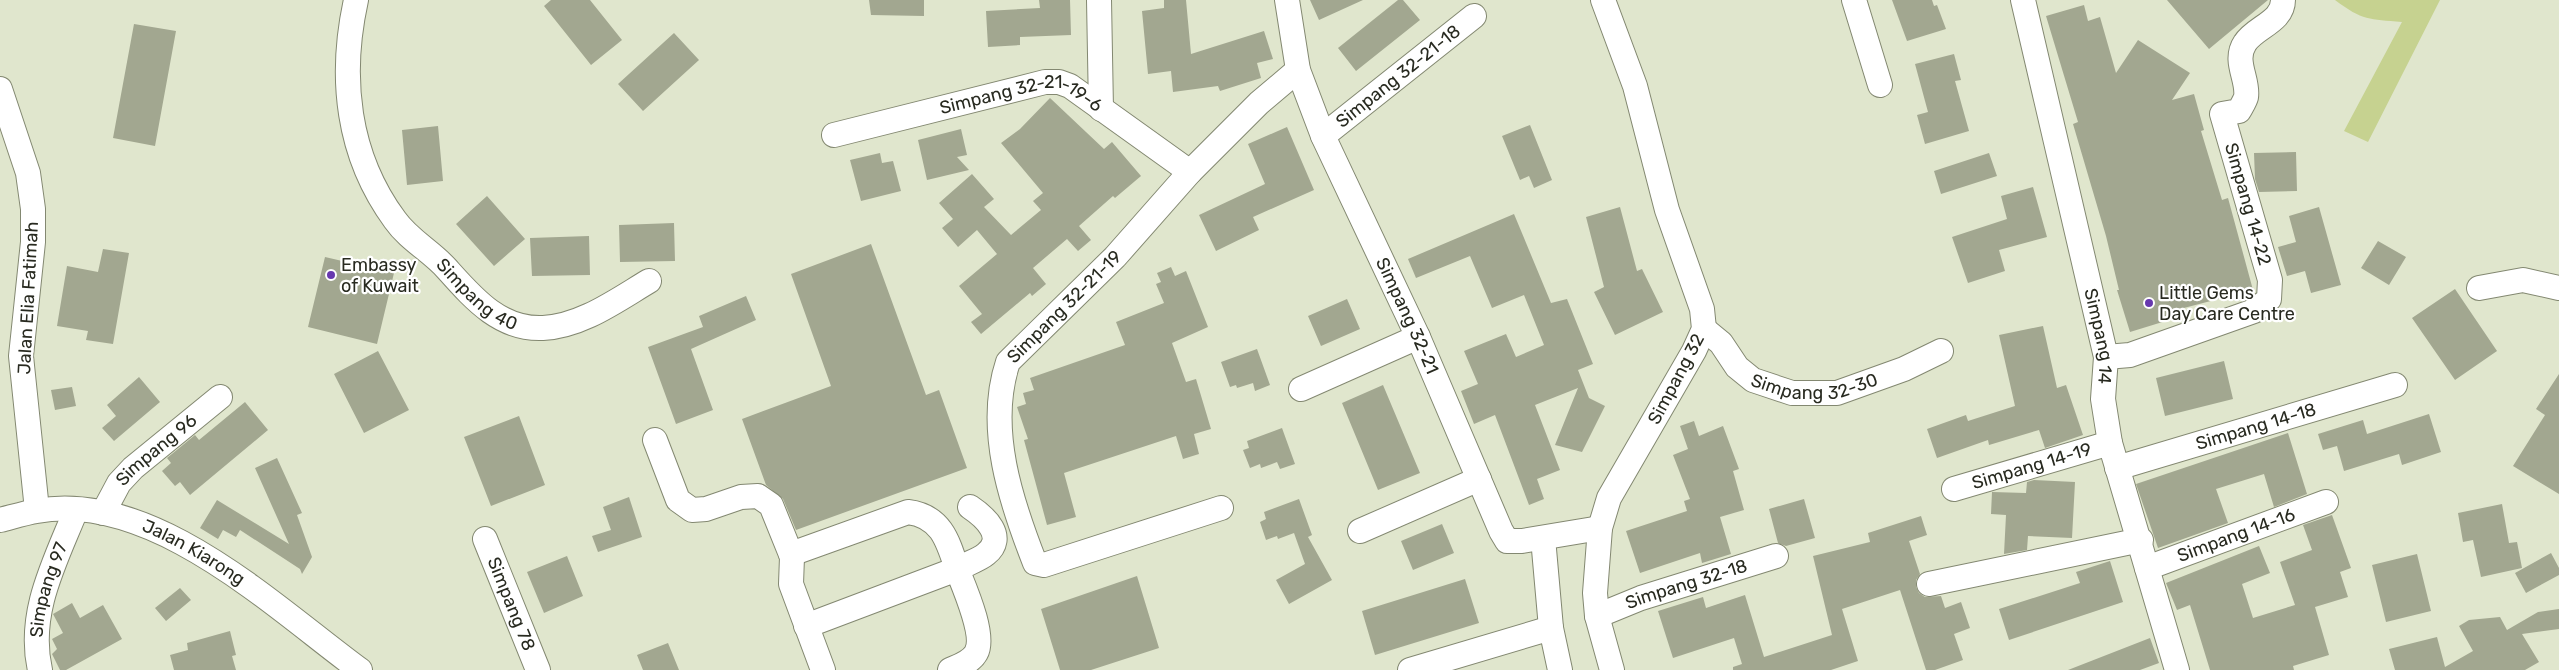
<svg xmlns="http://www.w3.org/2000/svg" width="2559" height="670" font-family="Rubik,sans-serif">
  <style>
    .grass { fill: #c6d290 }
    .building { fill: #a2a790 }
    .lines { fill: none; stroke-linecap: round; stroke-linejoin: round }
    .minor-casing { stroke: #838871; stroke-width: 26 }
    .minor { stroke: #fff; stroke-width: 24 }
    .poi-dot { fill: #6738af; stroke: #fff; stroke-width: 2 }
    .labels { text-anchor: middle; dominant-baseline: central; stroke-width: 4.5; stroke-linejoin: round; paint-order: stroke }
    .street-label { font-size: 18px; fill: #282a20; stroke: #fff }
    .poi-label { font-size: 18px; fill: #282a20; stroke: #fff; text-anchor: start }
  </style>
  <rect width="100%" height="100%" fill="#e0e6cd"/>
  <path class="grass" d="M2335 0H2440L2368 142 2344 131 2402 22C2369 19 2363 21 2335 0Z"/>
  <path class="building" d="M551 0H590L622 40 591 65 544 6Z
    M869 0H924V16L871 15Z
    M1039 0H1070L1071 35 1020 37V45L988 47 986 11 1040 8Z
    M1164 0H1186L1191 54 1264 31 1273 59 1257 63 1261 78 1220 91 1218 86 1173 92 1171 71 1148 74 1142 11 1164 8Z
    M1310 0H1363L1319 20Z
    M1398 0H1403L1420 20 1356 71 1338 48Z
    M1892 0H1932L1934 6 1937 5 1946 29 1907 41Z
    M2167 0H2268L2209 49Z
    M2084 5 2088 21 2100 17 2116 73 2138 40 2190 73 2172 100 2194 94 2204 130 2201 131 2222 200 2228 198 2253 290 2180 309 2182 316 2130 332 2117 290H2119L2106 236 2073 124 2078 122 2046 16Z
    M134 24 176 31 155 146 113 138Z
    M674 33 699 60 643 111 618 84Z
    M1954 54 1961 80 1955 81 1969 131 1925 144 1917 115 1928 112 1915 64Z
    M1050 98 1104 149 1112 142 1141 176 1115 198 1113 196 1079 226 1091 240 1078 251 1067 239 1033 268 1046 284 1032 296 1030 293 981 334 971 322 982 314 959 286 997 254 977 230 958 247 942 228 953 219 939 203 972 174 994 199 984 207 1011 235 1041 210 1033 201 1043 193 1001 143 1020 129Z
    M1530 125 1552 180 1534 188 1529 176 1520 180 1502 136Z
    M438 126 443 181 407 185 402 130Z
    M1287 127 1314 190 1253 217 1259 230 1216 251 1199 215 1265 184 1248 144Z
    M961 129 967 155 957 157 969 170 927 180 918 140Z
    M2296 152 2297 191 2259 192 2255 179 2254 153Z
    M880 153 882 163 893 161 901 191 861 201 850 160Z
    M1989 153 1997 176 1941 194 1934 171Z
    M2033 187 2047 237 1999 250 2005 271 1968 283 1952 237 2007 219 2001 196Z
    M487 196 525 239 494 266 456 224Z
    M1620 207 1637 271 1642 269 1663 312 1615 335 1594 292 1604 287 1586 217Z
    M2319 207 2341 285 2311 293 2305 271 2287 276 2278 247 2296 242 2289 216Z
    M1514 214 1551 303 1567 299 1593 364 1578 370 1589 398 1605 406 1582 452 1555 445 1578 388 1535 405 1560 470 1537 479 1544 499 1529 505 1495 415 1474 424 1461 391 1478 384 1464 351 1506 334 1516 357 1544 345 1524 295 1492 308 1470 256 1416 278 1408 259Z
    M674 223 675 261 620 262 619 225Z
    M589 236 590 275 532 276 530 238Z
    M2378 241 2406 257 2389 285 2361 268Z
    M871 244 926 395 939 390 967 468 796 530 783 499 766 485 742 419 831 386 791 274Z
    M103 249 129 253 113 344 86 340 88 331 57 326 67 266 98 272Z
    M325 257 394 273 377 344 308 327Z
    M1171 267 1175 276 1186 271 1208 327 1172 343 1186 382 1196 379 1211 429 1194 434 1199 454 1183 459 1176 436 1064 473 1076 517 1047 525 1024 440 1028 439 1017 407 1026 404 1023 393 1034 390 1030 378 1125 345 1116 322 1164 303 1156 284 1161 282 1157 273Z
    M2455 289 2497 351 2455 380 2412 318Z
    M746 296 756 320 691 349 713 410 676 424 648 347 703 327 699 316Z
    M1347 299 1360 329 1321 346 1308 316Z
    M2043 326 2057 388 2066 385 2083 435 2045 448 2039 430 1989 445 1988 440 1937 458 1927 429 1966 415 1968 421 2015 406 1999 335Z
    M1257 349 1270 385 1255 391 1253 383 1237 388 1236 385 1230 387 1221 362Z
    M378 351 409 410 364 433 334 374Z
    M2224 361 2233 399 2165 416 2156 378Z
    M2559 374V494L2513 466 2545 415 2536 409Z
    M139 377 160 402 114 441 102 428 116 416 107 405Z
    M1383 385 1420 473 1378 490 1342 403Z
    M72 387 76 406 55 410 51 390Z
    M245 402 268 430 190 495 180 482 175 486 162 471 171 463 167 458 195 435 199 440Z
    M2429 414 2441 452 2402 465 2399 454 2344 471 2337 446 2323 450 2318 434 2363 420 2367 434Z
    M519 416 545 485 491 506 464 437Z
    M1694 421 1699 436 1723 426 1739 469 1733 471 1744 510 1720 517 1731 554 1702 563 1700 553 1640 573 1626 531 1687 511 1684 501 1690 499 1673 455 1688 449 1680 426Z
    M1282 428 1295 464 1280 469 1277 462 1261 468 1260 464 1250 468 1243 450 1249 448 1247 441Z
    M2288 433 2307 494 2274 507 2264 474 2216 489 2228 523 2158 548 2136 484Z
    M277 458 302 513 297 515 312 557 302 574 300 569 240 530 236 537 223 530 218 539 200 528 217 500 289 544 255 468Z
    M2034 480 2075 482 2072 538 2028 536 2027 550 2004 554 2006 515 1991 514 1992 492 2026 493 2027 482Z
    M629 497 642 537 598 552 592 536 611 530 603 507Z
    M1299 499 1312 535 1308 537 1332 580 1289 604 1276 580 1305 564 1294 533 1278 539 1277 536 1266 540 1260 522 1266 519 1264 512Z
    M1804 499 1815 538 1786 546 1778 543 1769 509Z
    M2502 504 2509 543 2517 542 2522 568 2481 577 2473 540 2463 542 2458 513Z
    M2332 515 2351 568 2340 572 2348 597 2315 607 2329 655 2293 666 2294 670H2210L2190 605 2177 610 2166 583 2259 546 2270 573 2242 584 2253 618 2295 605 2280 562 2312 550 2303 525Z
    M1921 516 1927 535 1909 541 1920 574 1916 580V587L1919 593 1925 597 1941 596 1945 608 1961 602 1970 628 1954 634 1963 660 1935 670H1926L1900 590 1842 609 1858 661 1831 670H1733V667L1742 664 1734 638 1673 658 1658 611 1703 597 1706 608 1745 595 1764 657 1832 635 1813 556 1870 542 1868 533Z
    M1442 524 1454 553 1413 570 1401 541Z
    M2551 553 2559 568V575L2526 593 2515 573Z
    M2417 554 2431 611 2386 622 2372 565Z
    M567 556 583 596 544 613 527 572Z
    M2110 561 2123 602 2009 640 1999 609 2080 583 2076 572Z
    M1137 576 1159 648 1091 670H1060L1041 609Z
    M1465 579 1479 623 1375 655 1362 611Z
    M180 588 191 600 166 621 155 608Z
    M72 603 80 618 103 605 122 639 66 670H60L52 654 57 649 52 639 63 633 53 614Z
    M2559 609V629L2522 634 2539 662 2525 670H2395L2389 649 2437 637 2445 667 2473 651 2459 626 2469 620 2500 617 2507 630 2538 612Z
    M230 631 236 655 232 656 236 670H174L170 655 188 650 187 643Z
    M2150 638 2159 663 2140 670H2068Z
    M668 643 679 670H643L637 655Z"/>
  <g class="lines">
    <g class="minor-casing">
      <g id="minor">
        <path id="s1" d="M356 0C339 77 347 155 395 220 409 240 431 251 447 269 473 298 500 330 543 328 582 326 617 300 649 281"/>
        <path d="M1099 0 1101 109"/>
        <path id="s2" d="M1287 0 1298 70 1323 136 1418 337 1501 531 1507 541H1522L1600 528"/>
        <path d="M1603 0 1635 86 1667 210 1702 309 1704 329 1694 351 1609 498 1600 528 1595 593 1597 616 1612 670"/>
        <path d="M1854 0 1880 85"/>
        <path id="s3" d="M2023 0 2106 357 2103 399 2110 443 2177 670"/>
        <path d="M0 89 28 173 33 209V242L21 356 37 510"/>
        <path id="s4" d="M834 135 1045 82H1059L1070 86 1190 172"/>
        <path id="s5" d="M1323 136 1474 16"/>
        <path d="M2479 288 2523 280 2559 288"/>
        <path id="s6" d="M1704 329 1721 343 1737 367 1753 380 1792 393H1837L1904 369 1941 351"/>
        <path d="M2106 357 2130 355 2254 311 2269 299 2270 280 2222 114 2239 111C2241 107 2245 101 2246 97 2249 80 2233 61 2245 43 2255 27 2283 22 2283 0"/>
        <path d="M1301 389 1418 337"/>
        <path d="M655 440 678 500 692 510 706 509 741 497 758 496 771 505 792 557 791 584 823 670"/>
        <path id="s7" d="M2117 468 2395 385"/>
        <path id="s8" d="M1954 489 2110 443"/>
        <path id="s9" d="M1221 508 1044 565 1035 563C1011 502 986 428 1008 362L1115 257 1190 172 1259 103 1298 70"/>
        <path id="s10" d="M103 513 119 483 133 468 220 397"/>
        <path id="s11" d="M0 520C12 517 25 513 37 511 153 490 274 607 360 670"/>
        <path d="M1360 531 1479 479"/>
        <path d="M1543 538 1551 628 1560 670"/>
        <path id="s12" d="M485 539 538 670"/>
        <path d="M791 554 908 512C941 516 948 541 957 569 966 564 979 560 986 554 1007 537 985 517 970 507"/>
        <path id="s13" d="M2147 568 2326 502"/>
        <path d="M1929 584 2141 540"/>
        <path id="s14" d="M1597 616 1641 598 1776 556"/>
        <path d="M806 626 957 569C964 587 986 636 976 653 971 662 959 666 950 670"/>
        <path id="s15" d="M40 670C27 613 55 562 76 510"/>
        <path d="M1410 670 1551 628"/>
      </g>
    </g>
    <use href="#minor" class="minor"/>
  </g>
  <g class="poi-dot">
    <circle cx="331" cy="275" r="5"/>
    <circle cx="2149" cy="303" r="5"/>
  </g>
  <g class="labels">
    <g class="street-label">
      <text stroke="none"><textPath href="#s5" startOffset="96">Simpang 32-21-18</textPath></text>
      <text stroke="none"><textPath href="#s4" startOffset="195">Simpang 32-21-19-6</textPath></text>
      <text transform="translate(2248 204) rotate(74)">Simpang 14-22</text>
      <text stroke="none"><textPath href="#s1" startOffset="342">Simpang 40</textPath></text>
      <text transform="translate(28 298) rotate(-87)">Jalan Elia Fatimah</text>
      <text stroke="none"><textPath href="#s9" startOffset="481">Simpang 32-21-19</textPath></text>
      <text stroke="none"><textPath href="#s2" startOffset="340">Simpang 32-21</textPath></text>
      <text stroke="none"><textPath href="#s3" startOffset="345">Simpang 14</textPath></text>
      <text stroke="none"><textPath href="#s6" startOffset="135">Simpang 32-30</textPath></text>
      <text transform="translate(1676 379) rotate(-62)">Simpang 32</text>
      <text stroke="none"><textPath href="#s7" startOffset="145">Simpang 14-18</textPath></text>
      <text stroke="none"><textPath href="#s10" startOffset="84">Simpang 96</textPath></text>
      <text stroke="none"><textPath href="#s8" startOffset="81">Simpang 14-19</textPath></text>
      <text stroke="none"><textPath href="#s13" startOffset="95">Simpang 14-16</textPath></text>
      <text stroke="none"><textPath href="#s11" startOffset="204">Jalan Kiarong</textPath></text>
      <text stroke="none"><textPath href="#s14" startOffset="95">Simpang 32-18</textPath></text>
      <text stroke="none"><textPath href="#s15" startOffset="82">Simpang 97</textPath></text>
      <text stroke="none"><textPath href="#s12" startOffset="70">Simpang 78</textPath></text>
    </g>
    <g class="poi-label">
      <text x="341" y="265">Embassy<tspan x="341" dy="21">of Kuwait</tspan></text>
      <text x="2159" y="293">Little Gems<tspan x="2159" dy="21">Day Care Centre</tspan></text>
    </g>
  </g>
</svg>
